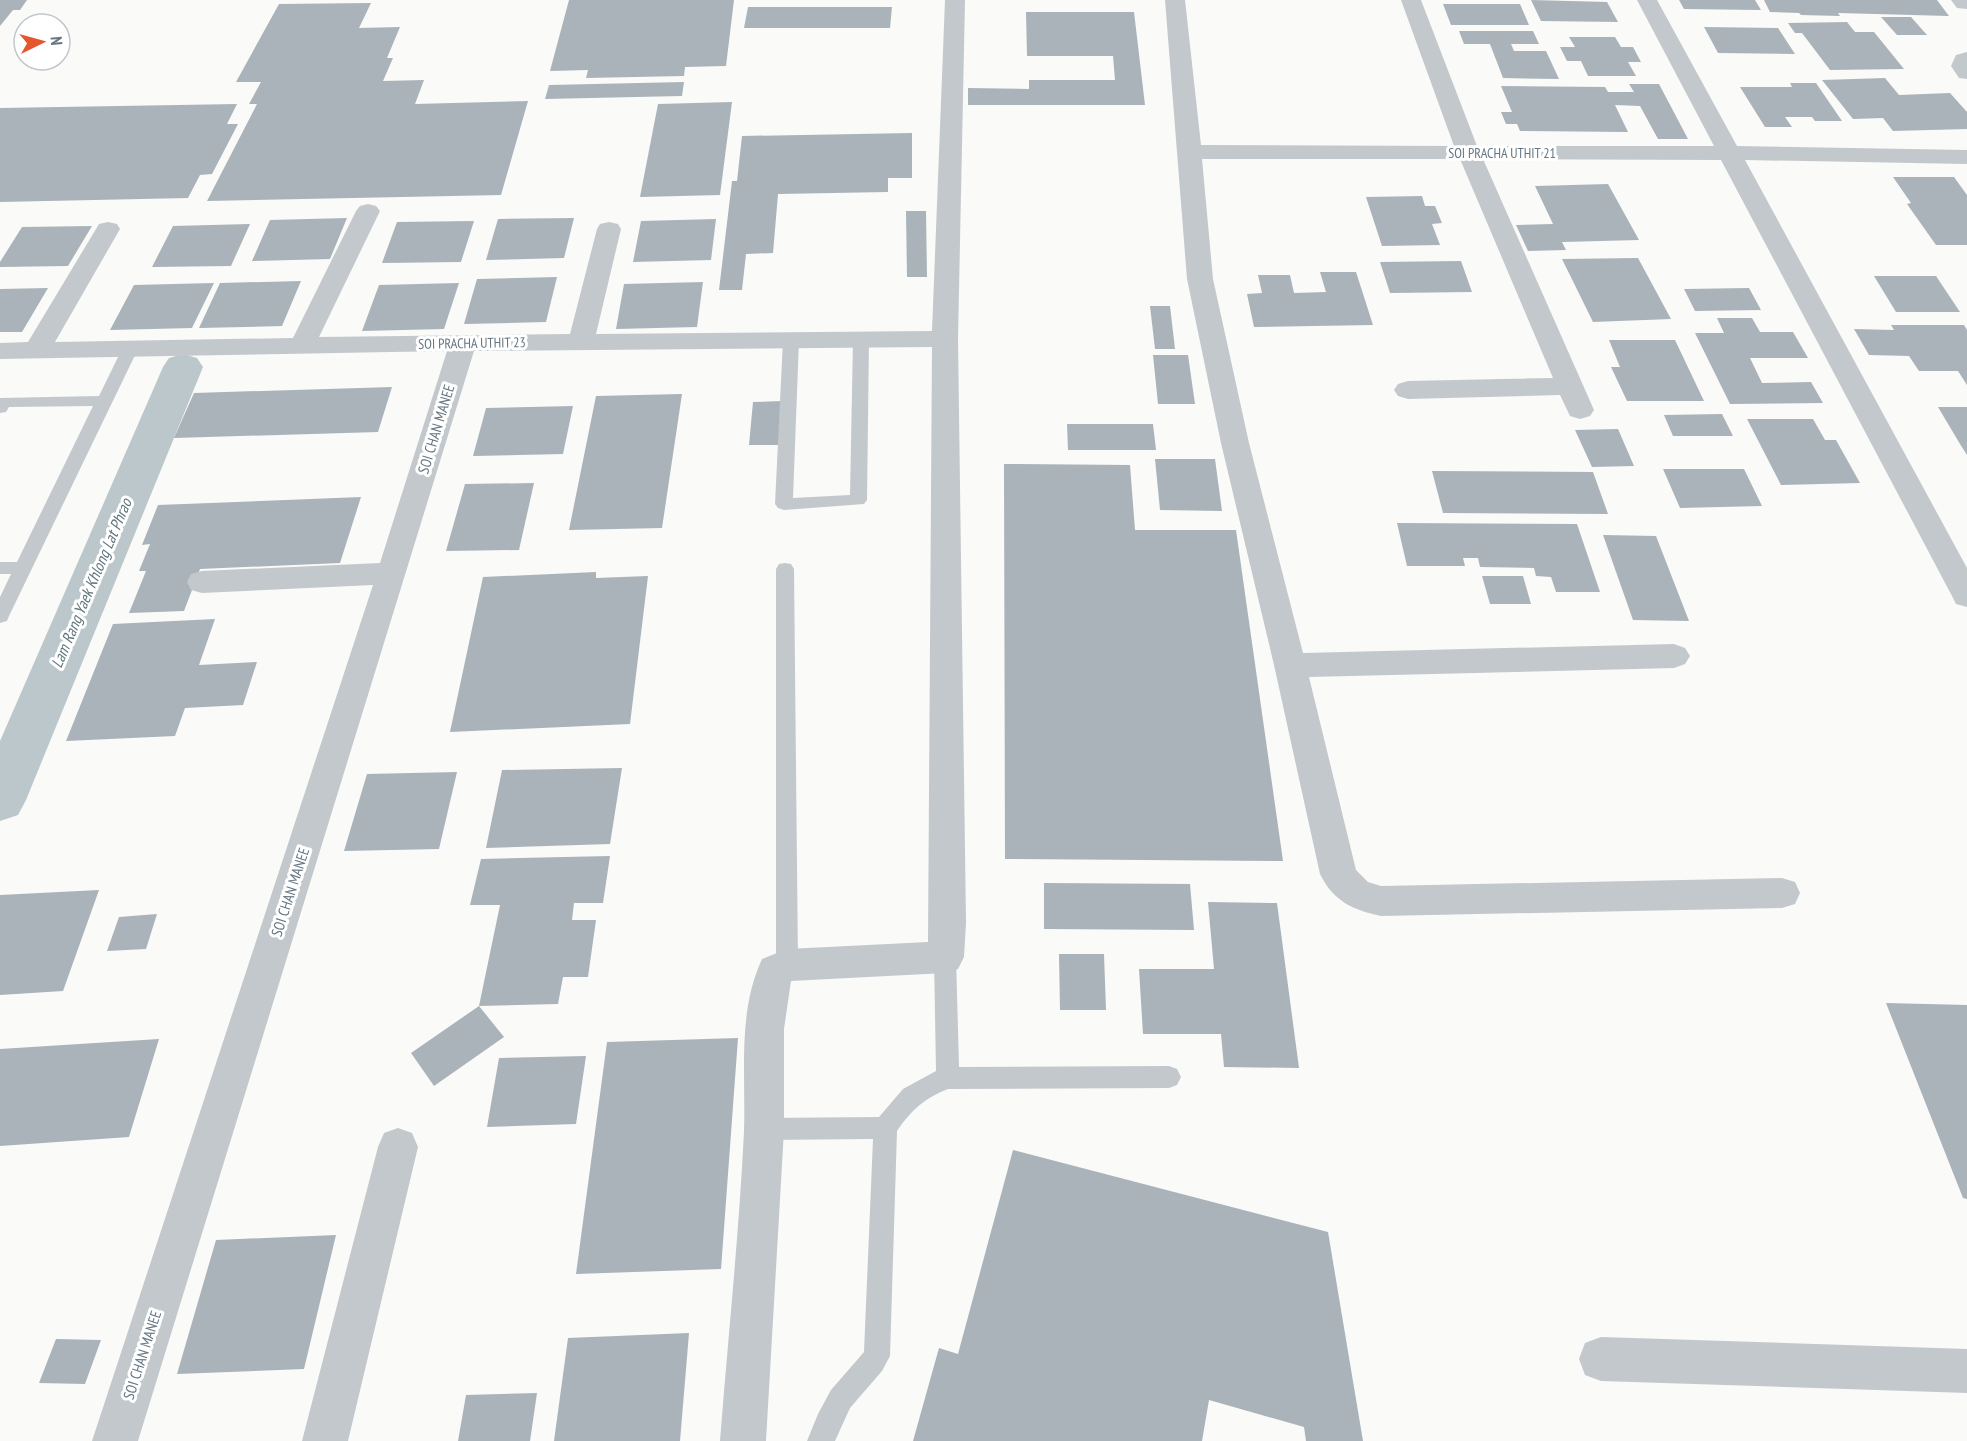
<svg xmlns="http://www.w3.org/2000/svg" width="1967" height="1441" font-family="'PT Sans Narrow',sans-serif">
  <style>
    .lines { fill: none; stroke-linecap: round; stroke-linejoin: round }
    .canal { fill: #bbc7cb; fill-rule: evenodd }
    .building { fill: #aab3b9 }
    .service { fill: #c3c8cc; fill-rule: evenodd }
    .minor { fill: #c3c8cc; fill-rule: evenodd }
    .labels { text-anchor: middle; dominant-baseline: central; stroke-width: 6; stroke-linejoin: round; paint-order: stroke }
    .far-street-label { font-size: 14px; fill: #657683; stroke: #fff }
    .street-label { font-size: 15px; fill: #657683; stroke: #fff }
    .water-label { font-size: 16px; font-style: italic; fill: #60757c; stroke: #fff }
  </style>
  <rect width="100%" height="100%" fill="#fafaf8"/>
  <g class="lines">
    <path class="canal" d="M183 354 197 358 203 367 26 800 18 815 0 821V741L163 367 169 358Z"/>
  </g>
  <path class="building" d="M0 0H27L20 10H13L0 26Z
    M569 0H734L726 66 685 67 684 76 586 78 588 70 550 71Z
    M1531 0 1607 2 1618 22 1541 21Z
    M1679 0H1755L1761 10 1684 9Z
    M1764 0H1937L1949 16 1838 13 1840 16 1801 15 1799 13 1770 12Z
    M371 3 359 28 400 27 387 58H393L383 81 424 80 415 104 528 101 501 195 207 201 257 104H249L261 82H236L279 4Z
    M1443 4H1520L1529 25H1451Z
    M748 7H892L890 28H744Z
    M1026 12H1134L1145 105H968V88L1029 89V80H1115L1113 56H1027Z
    M1881 17H1911L1927 35H1897Z
    M1847 22 1855 32H1874L1904 69 1830 70 1802 33H1795L1788 23Z
    M1704 27 1778 28 1795 54 1718 53Z
    M1459 31H1533L1539 44H1511L1514 51H1546L1559 79 1503 78 1490 44H1464Z
    M1569 37H1615L1621 47H1633L1641 62H1628L1636 76H1588L1581 61H1567L1560 47H1575Z
    M1885 78 1899 95 1950 93 1967 112V129L1893 131 1883 118 1853 119 1822 80Z
    M684 82 682 96 545 99 549 85Z
    M1790 83H1816L1842 121H1815L1812 117H1785L1792 127H1765L1740 87H1792Z
    M1629 84H1659L1688 139H1658L1640 106 1615 105 1628 132 1520 131 1517 124H1506L1501 112H1512L1501 86 1605 87 1608 92H1634Z
    M732 102 720 195 640 197 658 104Z
    M237 104 227 124H238L212 174 200 175 188 198 0 202V108Z
    M912 133V178H888V192L778 194 773 253 746 254 742 290H719L732 181H737L742 136Z
    M1893 177H1954L1967 195V245H1936L1907 204 1911 203Z
    M1608 184 1639 240 1562 242 1566 250 1528 251 1516 225 1553 224 1535 186Z
    M1422 196 1425 206H1435L1442 223 1432 224 1440 245 1382 246 1366 197Z
    M906 211H926L927 277H907Z
    M347 218 330 259 252 261 270 220Z
    M574 218 564 258 486 260 498 219Z
    M716 219 711 260 633 262 641 221Z
    M474 221 461 262 382 263 397 222Z
    M250 224 231 266 152 267 173 226Z
    M92 226 68 266 0 267V262L22 227Z
    M1638 258 1671 319 1593 322 1562 259Z
    M1461 261 1472 292 1390 293 1380 262Z
    M1320 272H1356L1373 325 1254 327 1247 294 1262 293 1258 275H1290L1294 293 1326 292Z
    M1874 276H1936L1960 312H1896Z
    M557 277 546 322 464 324 477 279Z
    M301 281 282 326 199 328 220 283Z
    M703 282 697 327 616 329 624 284Z
    M214 283 192 328 110 330 134 285Z
    M459 283 444 329 362 331 379 285Z
    M48 288 22 332H0V289Z
    M1749 288 1761 310 1695 311 1684 289Z
    M1150 306H1170L1175 349H1155Z
    M1717 318H1752L1760 332H1793L1808 358H1750L1762 383 1811 382 1823 403 1730 404 1695 333H1724Z
    M1891 325H1964L1967 330V385L1958 371H1919L1909 356 1869 355 1854 329 1894 330Z
    M1609 340H1675L1704 401H1627L1611 367H1620Z
    M1153 355H1188L1195 404H1158Z
    M392 387 378 432 174 438 194 393Z
    M682 394 662 528 569 530 596 396Z
    M783 401 780 445H749L753 402Z
    M573 406 563 454 473 456 486 408Z
    M1938 407H1967V455L1960 444Z
    M1722 414 1733 436H1673L1664 415Z
    M1747 419H1813L1825 440H1836L1860 483 1781 485Z
    M1067 424H1153L1156 450H1068Z
    M1618 429 1634 466 1592 467 1575 430Z
    M1155 459H1215L1222 511 1160 510Z
    M1004 464 1130 465 1135 530H1236L1283 861 1005 859Z
    M1663 469H1744L1762 506 1680 508Z
    M1432 471 1593 472 1608 514 1443 513Z
    M534 483 519 550 446 551 465 484Z
    M361 497 340 563 200 569 184 611 129 613 146 571H139L150 544 142 545 158 505Z
    M1397 523 1577 524 1600 592H1556L1551 577 1536 576 1534 568 1480 567 1478 558H1463L1465 566H1407Z
    M1603 535 1656 536 1689 621 1633 620Z
    M596 572V578L648 576 630 724 450 732 483 577Z
    M1482 576H1523L1531 604H1490Z
    M215 619 199 665 257 662 243 705 185 708 175 736 66 741 113 624Z
    M622 768 610 844 486 848 502 770Z
    M457 772 439 849 344 851 367 774Z
    M610 856 603 903H574L572 920H596L588 977H563L558 1004 479 1006 500 905H470L481 859Z
    M1044 883 1190 884 1194 930 1044 929Z
    M99 890 63 991 0 995V895Z
    M1208 902 1277 903 1299 1068 1224 1067 1221 1034H1143L1139 969H1214Z
    M157 914 146 949 107 951 119 917Z
    M1059 954H1104L1106 1010H1060Z
    M1886 1003 1967 1005V1199L1963 1198Z
    M479 1006 504 1037 434 1086 411 1053Z
    M738 1038 721 1269 576 1274 607 1042Z
    M159 1039 129 1137 0 1146V1049Z
    M586 1056 576 1124 487 1127 499 1058Z
    M1013 1150 1328 1232 1363 1441H1306L1304 1427 1209 1400 1202 1441H913L939 1348 958 1354Z
    M336 1235 304 1369 177 1374 216 1240Z
    M689 1333 680 1441H554L568 1338Z
    M56 1339 101 1340 85 1384 39 1383Z
    M537 1393 530 1441H458L466 1395Z"/>
  <g class="lines">
    <path class="service" d="M791 335 799 340 793 498 850 495 853 340 861 335 869 340 867 500 864 504 784 510 778 508 775 504 783 340Z
      M130 344 138 349 9 616 7 621 0 623V597L11 574H0V562H17L93 406 9 407 6 412 0 413V398L99 396 122 349Z
      M785 563 791 564 794 569 798 965 795 972 787 975 779 972 776 965V569L779 564Z
      M945 947 953 950 956 957 959 1067 1169 1066 1177 1069 1181 1077 1177 1085 1169 1088 948 1089C926 1097 910 1111 897 1131L890 1356 882 1371 850 1408 835 1441H807L818 1414 831 1390 864 1352 873 1139 764 1140 756 1137 752 1129 756 1121 764 1118 879 1117 903 1089 936 1071 934 957 937 950Z"/>
    <path class="minor" d="M945 0H965L958 339 966 923 964 957 958 969 945 973 791 981 784 1029V1130L766 1441H720C728 1338 739 1234 744 1131 746 1074 737 1013 762 959L787 949 928 942 932 347 474 351 138 1441H92L373 585 202 593 191 590 187 582 191 574 202 571 380 563 447 351 0 359V343L28 342 96 229 99 224 108 222 117 224 120 229 55 342 293 338 356 211 360 206 368 204 376 206 380 211 319 337 570 334 597 229 600 224 609 222 618 224 621 229 596 334 932 331Z
      M1165 0H1185L1201 145 1454 146 1401 0H1421L1477 146H1714L1637 0H1657L1737 146 1967 150V164L1745 160 1967 568V607L1956 604 1952 596 1721 160 1483 159 1594 410 1590 416 1580 419 1570 416 1560 395 1408 399 1398 396 1394 390 1398 384 1408 381 1553 378 1460 159H1202L1213 279 1249 443 1303 653 1674 644 1685 648 1690 656 1685 664 1674 668 1309 677 1356 870 1368 882 1381 886 1782 878 1795 882 1800 893 1795 904 1782 908 1381 916C1353 910 1333 901 1320 874L1274 665 1221 443 1187 279Z
      M1951 0H1967V9L1957 8Z
      M1967 52V79L1959 78 1951 66 1956 55Z
      M398 1128 412 1133 418 1147 348 1441H302L378 1147 384 1133Z
      M1601 1337 1967 1349V1393L1601 1381 1585 1375 1579 1359 1585 1343Z"/>
  </g>
  <g class="labels">
    <g class="far-street-label">
      <text x="1502" y="153">SOI PRACHA UTHIT 21</text>
      <text transform="translate(472 343) rotate(-1)">SOI PRACHA UTHIT 23</text>
    </g>
    <g class="street-label">
      <text transform="translate(436 429) rotate(-73)">SOI CHAN MANEE</text>
      <text transform="translate(290 892) rotate(-72)">SOI CHAN MANEE</text>
      <text transform="translate(142 1355) rotate(-72)">SOI CHAN MANEE</text>
    </g>
    <g class="water-label">
      <text transform="translate(91 583) rotate(-67)">Lam Rang Yaek Khlong Lat Phrao</text>
    </g>
  </g>
  <g transform="translate(42 42) rotate(85)"><circle r="28" fill="#ffffff" stroke="#c1c8cd" stroke-width="1.5"/>
  <path d="M0-4.5L10 22L0 15L-10 22Z" fill="#e4572e"/>
  <text y="-9" font-size="16" font-weight="bold" text-anchor="middle" fill="#657683">N</text>
  </g>
</svg>
